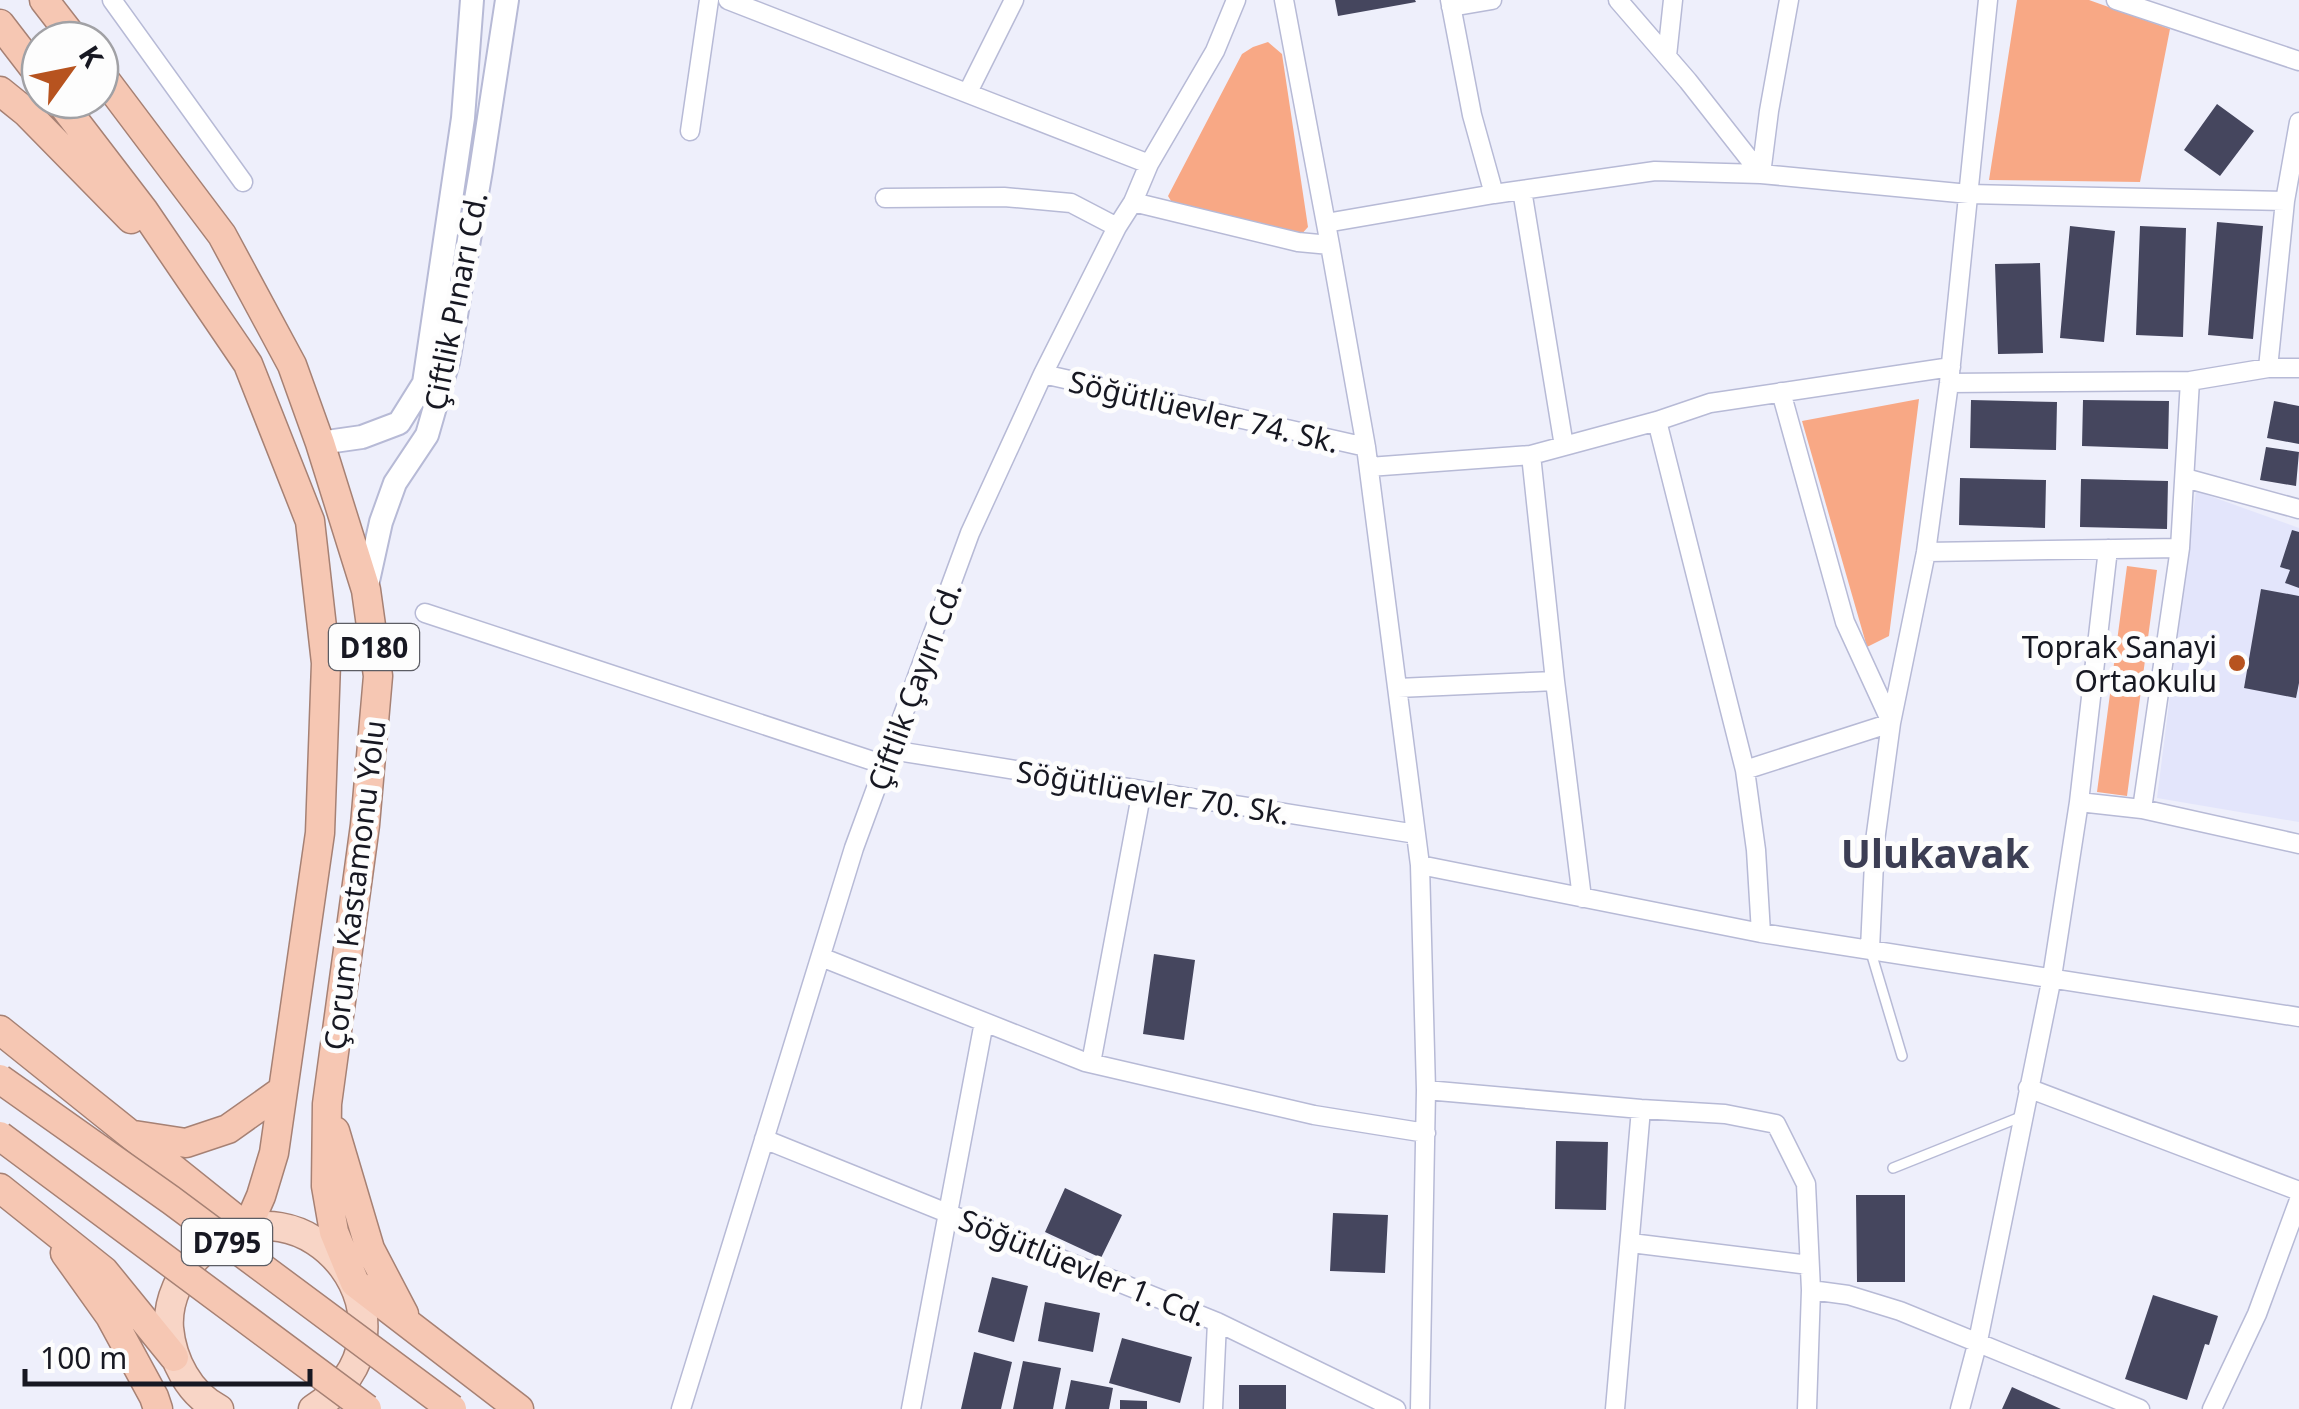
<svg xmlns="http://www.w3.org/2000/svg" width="2299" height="1409" font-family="'Noto Sans',sans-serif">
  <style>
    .built { fill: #e3e5fb }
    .green { fill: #f8a885 }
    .building { fill: #45465e }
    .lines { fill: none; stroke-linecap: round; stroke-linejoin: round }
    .service-casing { stroke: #b7bad6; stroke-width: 12 }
    .minor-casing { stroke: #b7bad6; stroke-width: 21 }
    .tertiary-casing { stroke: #b7bad6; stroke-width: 26 }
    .primary-casing { stroke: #a68174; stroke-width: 31 }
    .trunk-casing { stroke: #a68174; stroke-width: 31 }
    .service { stroke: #fff; stroke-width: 9 }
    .minor { stroke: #fff; stroke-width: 18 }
    .tertiary { stroke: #fff; stroke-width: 22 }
    .primary { stroke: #f8d5c6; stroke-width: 28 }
    .trunk { stroke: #f6c7b3; stroke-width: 28 }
    .trunk-bridge-casing { stroke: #a68174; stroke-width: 31; stroke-linecap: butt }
    .trunk-bridge { stroke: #f6c7b3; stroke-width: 28 }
    .poi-dot { fill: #b7531f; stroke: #fdfdfd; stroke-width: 4 }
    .labels { text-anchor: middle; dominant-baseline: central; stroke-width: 10; stroke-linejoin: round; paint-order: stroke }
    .shield { fill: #fdfdfd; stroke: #5c5d64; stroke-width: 2.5 }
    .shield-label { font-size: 28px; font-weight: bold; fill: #171822 }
    .street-label { font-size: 30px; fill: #171822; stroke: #fdfdfd }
    .poi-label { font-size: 30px; fill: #171822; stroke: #fdfdfd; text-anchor: end }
    .district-label { font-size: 40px; font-weight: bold; fill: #3c3e54; stroke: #fdfdfd }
  </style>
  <rect width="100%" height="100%" fill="#eeeffb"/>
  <path class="built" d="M2196 491 2299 528V822L2157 798Z"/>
  <path class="green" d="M2017 0H2089L2170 29 2140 182 1989 180Z
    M1268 42 1282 54 1308 227 1299 237 1176 209 1168 196 1242 54 1253 47Z
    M1919 399 1889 636 1867 647 1802 421Z
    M2127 566 2157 570 2127 796 2097 792Z"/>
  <path class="building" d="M1335 0H1415L1416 2 1338 16Z
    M2217 104 2254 131 2220 176 2184 150Z
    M2217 222 2263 226 2253 339 2208 335Z
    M2070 226 2115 231 2104 342 2060 338Z
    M2140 226 2186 228 2183 337 2136 335Z
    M2040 263 2043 353 1998 354 1995 264Z
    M1971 400 2057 402 2056 450 1970 448Z
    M2083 400 2169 401 2168 449 2082 446Z
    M2274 401 2299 406V444L2267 438Z
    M2266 447 2299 452 2296 486 2260 480Z
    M1960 478 2046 480 2045 528 1959 525Z
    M2081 479 2168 481 2167 529 2080 527Z
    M2292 530 2299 532V588L2285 583 2290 570 2280 567Z
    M2261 589 2299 596V683L2296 698 2244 688Z
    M1154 954 1195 960 1184 1040 1143 1034Z
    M1556 1141 1608 1142 1606 1210 1555 1209Z
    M1065 1188 1122 1215 1101 1258 1045 1232Z
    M1856 1195H1905V1282H1857Z
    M1333 1213 1388 1215 1385 1273 1330 1271Z
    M992 1277 1028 1286 1014 1342 978 1332Z
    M2153 1295 2218 1316 2209 1345 2205 1344 2187 1400 2125 1379Z
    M1045 1302 1100 1313 1093 1352 1038 1341Z
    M1122 1338 1192 1357 1180 1403 1109 1383Z
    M974 1352 1012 1362 1001 1409H961Z
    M1023 1361 1061 1368 1053 1409H1013Z
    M1071 1380 1113 1388 1109 1409H1065Z
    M1239 1385H1286V1409H1239Z
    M2012 1387 2061 1409H2002Z
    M1120 1400 1147 1401V1409H1120Z"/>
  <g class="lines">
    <g class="service-casing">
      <path id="service" d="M1870 949 1902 1056
        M1893 1168 2023 1116"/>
    </g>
    <g class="minor-casing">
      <path id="minor" d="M112 0 243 182
        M728 0 1149 164
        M1284 0 1330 245 1366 447 1420 865 1426 1090 1420 1409
        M1450 0 1472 115 1494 194
        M1618 0 1688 81 1761 174
        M2116 0 2299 61
        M1451 7 1492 0
        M1667 56 1673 0
        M968 92 1014 0
        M690 131 709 0
        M1761 174 1769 111 1789 0
        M1522 190 1564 446
        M885 198 1004 197 1071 203 1117 227
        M1133 202 1298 242 1330 245
        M1326 223 1494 194 1655 171 1761 174 1969 194 2285 201
        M2268 368 2285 201 2299 122
        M1043 374 1366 447
        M1949 383 2190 381 2268 368H2299
        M1781 392 1845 622 1891 722
        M1657 421 1745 770 1756 850 1761 933
        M1531 455 1555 681 1582 898
        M1369 467 1531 455 1657 421 1710 403 1951 367
        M2185 478 2299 509
        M1926 552 2180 548
        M425 613 885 765
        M1398 688 1555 681
        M891 750 1416 834
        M1745 770 1891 723
        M2079 802 2142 809 2299 844
        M2142 809 2180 548 2190 381
        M1420 865 1761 933 2299 1017
        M1870 949 1875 841 1891 723 1926 552 1949 383 1988 0
        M821 957 1085 1062 1314 1115 1426 1133
        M1091 1063 1142 790
        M2028 1088 2299 1191
        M1426 1090 1641 1109 1725 1114 1776 1124 1806 1184 1811 1290 1807 1409
        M764 1139 1217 1322 1396 1409
        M1631 1243 1809 1265
        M1811 1290 1848 1295 1900 1311 2140 1409
        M681 1409 854 848 970 533 1043 374 1117 227 1133 202 1149 164 1215 51 1236 0
        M911 1409 984 1022
        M1213 1409 1217 1322
        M1615 1409 1641 1109
        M1960 1409 1978 1341 2052 977 2079 802 2108 549
        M2212 1409 2257 1314 2299 1200"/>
    </g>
    <g class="tertiary-casing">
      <path id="tertiary" d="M320 443 362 437 399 423 424 383 463 118 472 0
        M366 590 381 522 395 483 427 435 448 362 481 170 507 0"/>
    </g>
    <g class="primary-casing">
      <path id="primary" d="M219 1409C189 1394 172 1360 169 1328 167 1301 181 1271 201 1253 306 1160 437 1331 313 1409"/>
    </g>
    <g class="trunk-casing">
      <path id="trunk" d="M44 0 75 40
        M0 24 40 76
        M100 73 222 235 292 365 320 443 366 590 378 676 365 825 327 1104 326 1186 334 1232 355 1283 519 1409
        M0 91 26 112 131 219
        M0 1030 247 1228 261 1196 274 1153 320 833 326 663 310 521 248 364 144 211 59 100
        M335 1131 370 1249 404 1314
        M134 1135 186 1143 228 1129 283 1090
        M0 1188 104 1271 174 1357
        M65 1253 110 1316 154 1397 158 1409"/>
    </g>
    <use href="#service" class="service"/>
    <use href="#minor" class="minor"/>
    <use href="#tertiary" class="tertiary"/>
    <use href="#primary" class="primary"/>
    <use href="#trunk" class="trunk"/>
    <g class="trunk-bridge-casing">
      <path id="trunk-bridge" d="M0 1079 171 1200 452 1409
        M0 1136 367 1409"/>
    </g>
    <use href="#trunk-bridge" class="trunk-bridge"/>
  </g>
  <circle class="poi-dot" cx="2237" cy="663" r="10"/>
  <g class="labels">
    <g class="shield">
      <rect x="329" y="624" width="90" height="46" rx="8"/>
      <rect x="182" y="1219" width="90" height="46" rx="8"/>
    </g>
    <g class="shield-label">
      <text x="374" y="647">D180</text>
      <text x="227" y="1242">D795</text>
    </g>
    <g class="street-label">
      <text transform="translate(455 301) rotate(-79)">Çiftlik Pınarı Cd.</text>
      <text transform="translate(1204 411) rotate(13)">Söğütlüevler 74. Sk.</text>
      <text transform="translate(914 686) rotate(-70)">Çiftlik Çayırı Cd.</text>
      <text transform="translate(1153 792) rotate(9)">Söğütlüevler 70. Sk.</text>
      <text transform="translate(354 885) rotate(-83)">Çorum Kastamonu Yolu</text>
      <text transform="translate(1083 1267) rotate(22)">Söğütlüevler 1. Cd.</text>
    </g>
    <g class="poi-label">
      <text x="2217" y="646">Toprak Sanayi<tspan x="2217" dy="34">Ortaokulu</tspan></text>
    </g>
    <g class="district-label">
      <text x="1935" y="852">Ulukavak</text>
    </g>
  </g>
  <g transform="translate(70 70) rotate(57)"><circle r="48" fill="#fdfdfd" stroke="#a1a1a5" stroke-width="2.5"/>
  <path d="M0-8L18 38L0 25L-18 38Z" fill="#b7531f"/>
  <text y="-15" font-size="28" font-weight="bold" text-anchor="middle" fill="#171822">K</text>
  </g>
  <path d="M25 1369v15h285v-15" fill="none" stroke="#171822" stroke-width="5"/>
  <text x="40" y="1369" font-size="30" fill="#171822" stroke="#fdfdfd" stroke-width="8" paint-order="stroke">100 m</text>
</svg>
